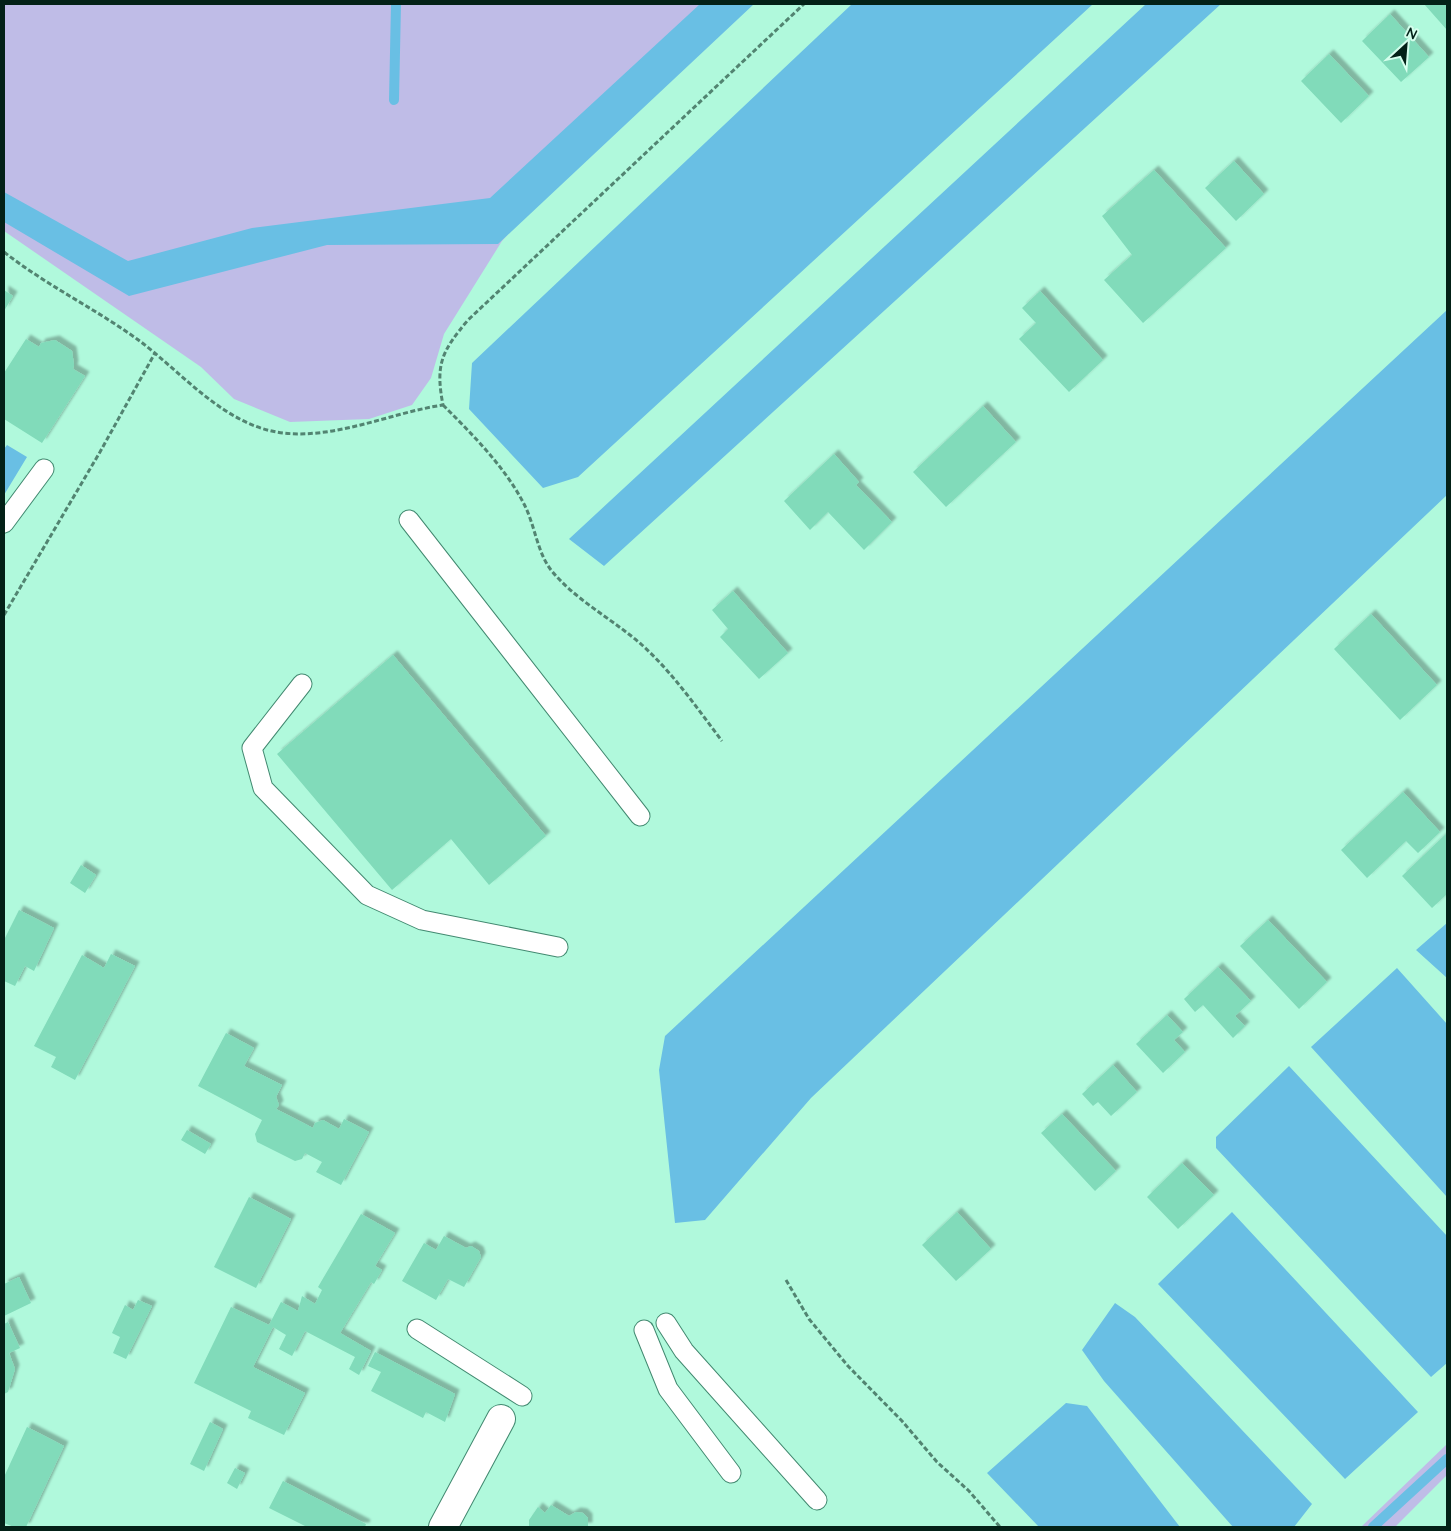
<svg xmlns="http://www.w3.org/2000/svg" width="1451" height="1531" font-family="Quicksand,sans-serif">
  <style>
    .green { fill: #bfbce7 }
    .water { fill: #69bfe4 }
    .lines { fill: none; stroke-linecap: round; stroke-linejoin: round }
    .stream { stroke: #69bfe4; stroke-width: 10 }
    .building { fill: #81dbba; filter: url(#shadow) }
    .lane-casing { stroke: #428970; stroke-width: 21 }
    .street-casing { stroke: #428970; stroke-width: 30 }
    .path { stroke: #528471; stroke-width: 3; stroke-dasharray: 5 2.5; stroke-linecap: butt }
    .lane { stroke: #fff; stroke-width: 19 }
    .street { stroke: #fff; stroke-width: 28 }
  </style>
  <defs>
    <filter id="shadow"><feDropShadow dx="4.5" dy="-4.5" stdDeviation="1" flood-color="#0004"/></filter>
  </defs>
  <rect width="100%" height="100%" fill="#b0f9dc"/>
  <path class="green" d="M4 4H748L613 121 502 241 444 334 431 378 412 405 369 419 290 422 234 399 201 367 4 231Z
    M1447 1444V1475L1395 1527H1361Z"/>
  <path class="water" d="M700 4H754L498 244 327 245 129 296 4 222V192L128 261 252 228 490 198Z
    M852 4H1093L578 477 543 488 469 409 472 363Z
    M1146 4H1221L604 566 569 539Z
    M1447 310V495L811 1098 705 1220 675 1223 659 1070 665 1036Z
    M7 445 27 457 4 495V449Z
    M1447 923V978L1416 950Z
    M1397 968 1447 1024V1197L1311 1047Z
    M1289 1066 1447 1236V1363L1431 1377 1216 1148V1137Z
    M1232 1212 1418 1412 1345 1479 1158 1284Z
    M1115 1303 1135 1317 1312 1504 1294 1527H1233L1104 1381 1082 1350Z
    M1066 1403 1087 1406 1180 1527H1039L987 1473Z"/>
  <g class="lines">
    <path class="stream" d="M394 100 396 4
      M1373 1527 1447 1459"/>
  </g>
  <path class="building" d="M1424 4H1447V30Z
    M1390 14 1429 57 1401 82 1362 41Z
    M1329 54 1369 96 1341 123 1301 81Z
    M1234 161 1264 194 1236 221 1205 188Z
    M1154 170 1226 248 1143 323 1104 280 1132 255 1102 216Z
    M4 290 13 296 4 311Z
    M1040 291 1103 360 1069 392 1019 339 1036 323 1022 308Z
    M26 339 39 347 41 343 55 340 72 351 74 365 73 369 85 376 42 443 4 419V373Z
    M983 406 1016 442 946 507 913 472Z
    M834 454 859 482 856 485 892 522 864 550 828 512 810 530 784 501Z
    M733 591 788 653 759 679 720 637 728 629 712 610Z
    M1371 614 1437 685 1400 720 1334 649Z
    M393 655 546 836 489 885 451 839 392 890 277 754Z
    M1403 792 1440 832 1418 853 1406 841 1367 878 1341 850Z
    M1447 833V894L1432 908 1402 876Z
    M81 865 96 875 85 893 70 883Z
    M19 910 54 928 34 971 25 966 15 986 4 981V940Z
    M1268 920 1327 982 1299 1009 1240 946Z
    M111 954 135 966 75 1080 51 1067 56 1057 34 1046 82 955 104 968Z
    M1218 967 1251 1001 1235 1016 1245 1026 1233 1038 1203 1005 1195 1012 1184 999Z
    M1167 1015 1183 1032 1174 1040 1185 1052 1163 1073 1136 1044Z
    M226 1033 254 1048 244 1066 282 1085 276 1097 279 1105 276 1109 313 1128 315 1123 323 1120 339 1129 344 1119 369 1132 341 1185 316 1172 322 1162 305 1153 302 1159 295 1161 257 1142 255 1134 262 1120 198 1086Z
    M1113 1065 1137 1092 1111 1116 1098 1102 1093 1106 1082 1094Z
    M1062 1114 1116 1171 1095 1191 1041 1133Z
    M187 1130 211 1144 205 1154 181 1140Z
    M1182 1163 1214 1195 1178 1229 1147 1197Z
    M249 1197 291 1219 256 1288 214 1267Z
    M957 1212 991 1249 956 1281 922 1245Z
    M361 1214 395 1233 375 1266 382 1270 374 1284 371 1282 340 1333 371 1351 359 1375 349 1369 355 1357 305 1331 292 1356 279 1349 286 1335 273 1327 253 1367 305 1393 284 1435 248 1418 251 1411 194 1383 231 1307 269 1325 281 1302 298 1311 302 1296 315 1304 322 1290 318 1287Z
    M444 1236 466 1248 471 1246 479 1251 481 1257 464 1287 448 1279 436 1300 402 1281 424 1243 436 1250Z
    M19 1277 31 1303 4 1316V1284Z
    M138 1300 152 1306 126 1359 113 1353 120 1337 112 1333 125 1305 133 1310Z
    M8 1322 20 1348 9 1353 15 1369 8 1392 4 1394V1324Z
    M375 1352 455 1394 445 1422 426 1412 423 1418 371 1391 381 1372 368 1366Z
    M210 1422 223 1429 204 1471 190 1464Z
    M27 1427 64 1446 26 1527H14L4 1523V1477Z
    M235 1468 245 1473 237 1489 227 1483Z
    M283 1481 366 1524 365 1527H307L269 1508Z
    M551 1505 569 1516 576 1512 583 1513 588 1518V1527H529V1520L538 1507 545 1513Z"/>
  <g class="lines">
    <g class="lane-casing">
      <path id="lane" d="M409 520 640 816
        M4 523 44 469
        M302 684 252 748 263 788 367 895 422 920 558 947
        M666 1323 684 1351 817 1500
        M417 1329 522 1396
        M644 1330 668 1389 731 1473"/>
    </g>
    <g class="street-casing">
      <path id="street" d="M443 1527 501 1419"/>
    </g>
    <path class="path" d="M4 252C46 285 94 308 137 339 182 372 224 426 283 433 337 439 390 413 443 405 435 364 442 351 468 320L804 4
      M443 405C472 434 505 467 524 504 535 525 537 552 551 570 575 600 614 620 642 645 673 673 697 708 722 741
      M4 615 100 452 155 353
      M786 1280 809 1319 848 1366 902 1421 937 1462 969 1491 1000 1527"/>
    <use href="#lane" class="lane"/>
    <use href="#street" class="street"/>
  </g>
  <rect width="1451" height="1531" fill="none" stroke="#032117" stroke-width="10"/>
  <g transform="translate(1406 45) rotate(26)" stroke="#d5ffed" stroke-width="4" paint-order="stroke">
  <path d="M0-4L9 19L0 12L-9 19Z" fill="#032117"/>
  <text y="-8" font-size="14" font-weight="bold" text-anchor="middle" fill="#032117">N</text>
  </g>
</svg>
